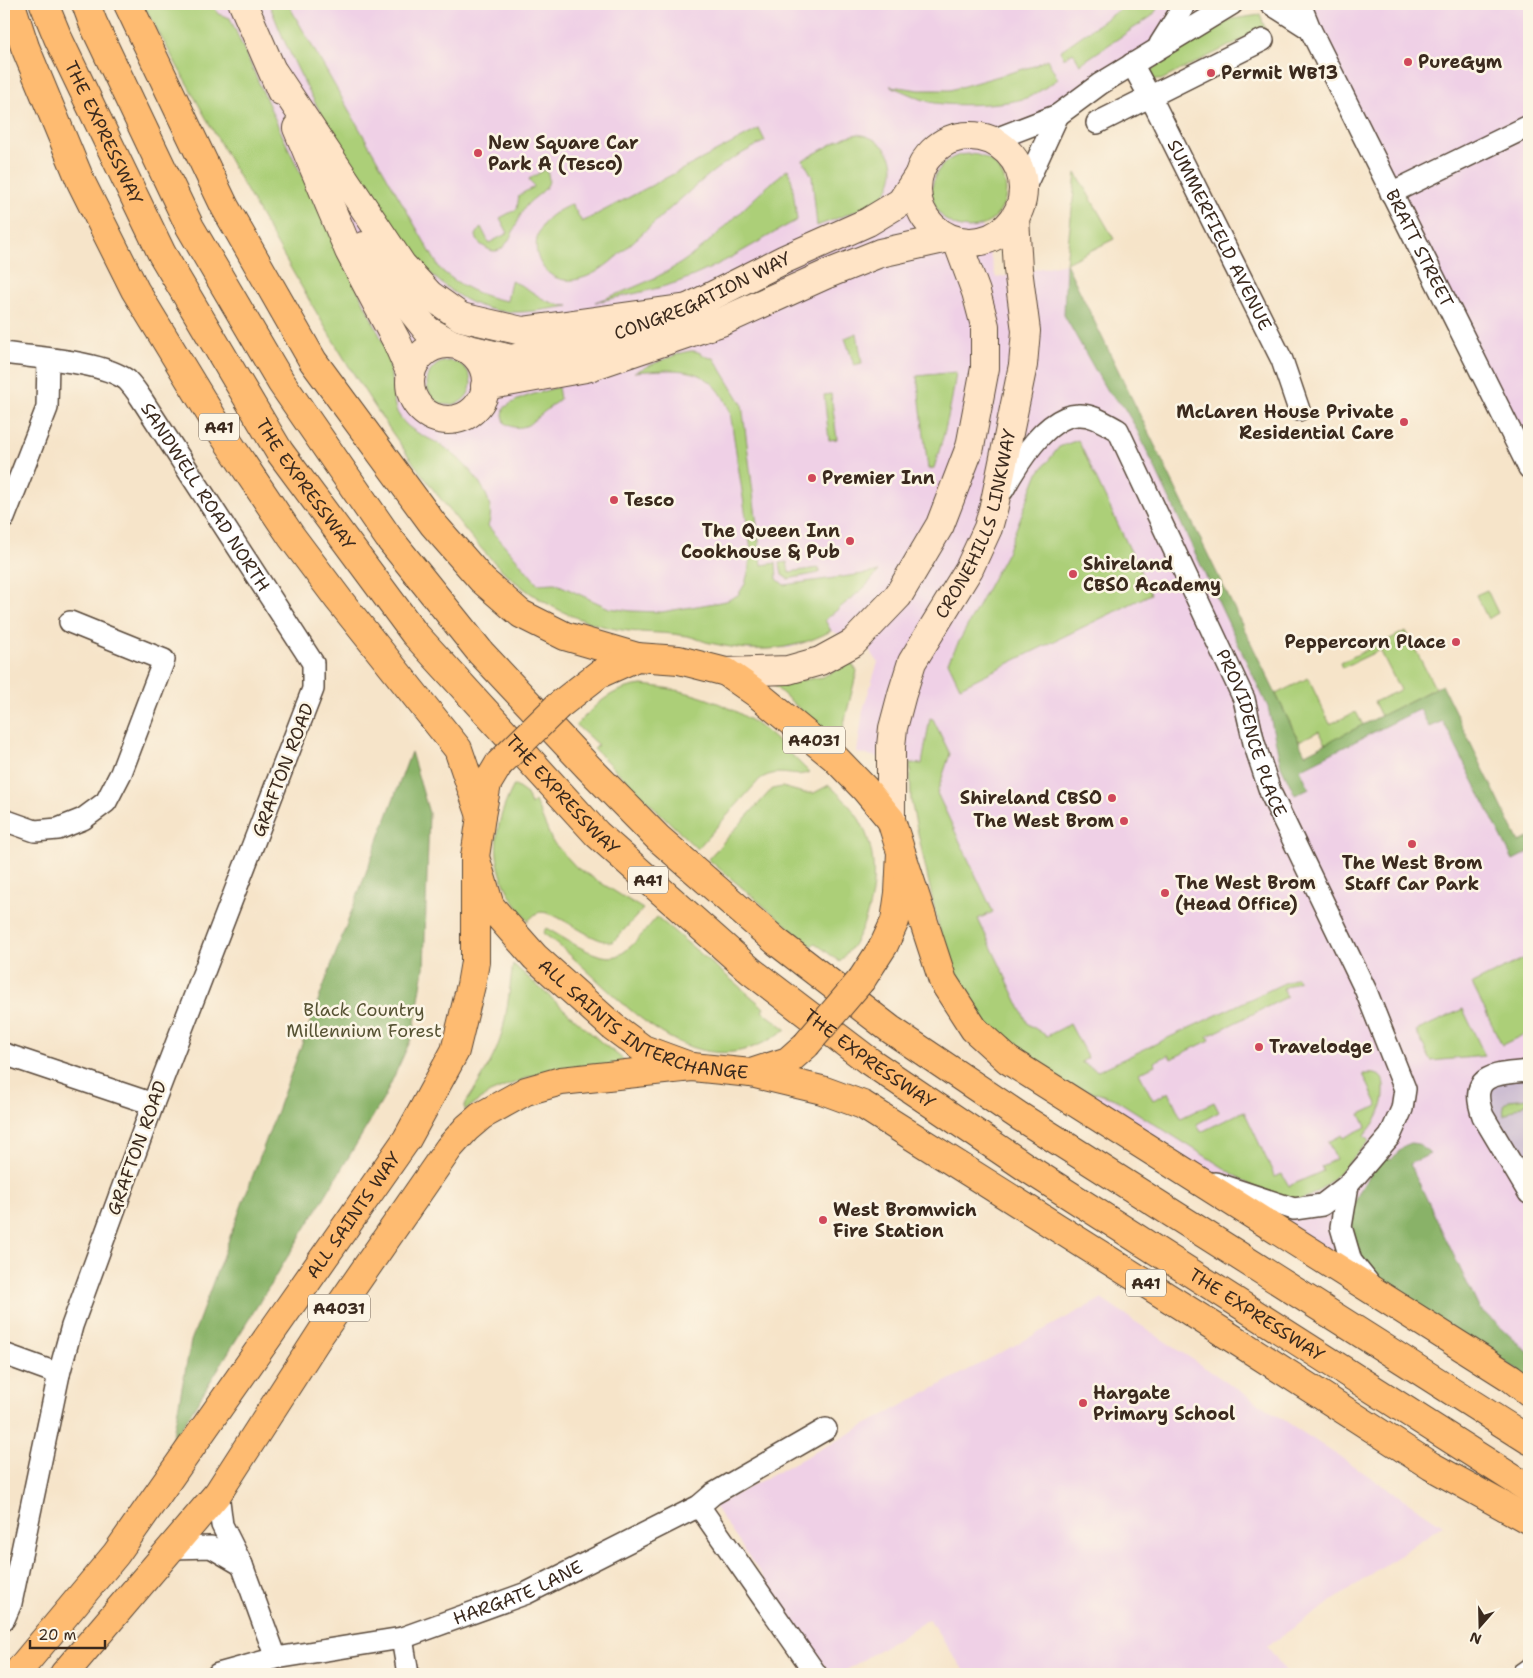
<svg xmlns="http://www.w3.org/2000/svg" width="1533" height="1678" font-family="'Shantell Sans',sans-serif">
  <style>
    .built { fill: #efd0e6 }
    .industrial { fill: #cdbed2 }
    .green { fill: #accf78; stroke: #747c4b }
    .forest { fill: #89b268; stroke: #626e43 }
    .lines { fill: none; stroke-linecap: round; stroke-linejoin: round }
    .street-casing { stroke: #574638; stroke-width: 24 }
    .secondary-casing { stroke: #574638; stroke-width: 30 }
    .highway-casing { stroke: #574638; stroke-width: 30 }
    .street { stroke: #fff; stroke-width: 21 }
    .secondary { stroke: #ffe4c6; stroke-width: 28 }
    .highway { stroke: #febb71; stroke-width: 28 }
    .highway-bridge-casing { stroke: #574638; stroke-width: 30; stroke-linecap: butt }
    .highway-bridge { stroke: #febb71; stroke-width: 28 }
    .poi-dot { fill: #d1495b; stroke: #fcf5e5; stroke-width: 2 }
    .labels { text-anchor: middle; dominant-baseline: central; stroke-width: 5; stroke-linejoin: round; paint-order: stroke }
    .shield { fill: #fcf5e5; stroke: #75675a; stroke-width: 1 }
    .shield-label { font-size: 16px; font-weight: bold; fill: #3b2a1e }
    .poi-label { font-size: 18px; font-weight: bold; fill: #3b2a1e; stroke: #fcf5e5; text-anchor: start }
    .street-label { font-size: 18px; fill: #3b2a1e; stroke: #fcf5e5 }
    .park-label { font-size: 18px; fill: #575334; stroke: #fcf5e5 }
  </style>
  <rect width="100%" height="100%" fill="#fcf5e5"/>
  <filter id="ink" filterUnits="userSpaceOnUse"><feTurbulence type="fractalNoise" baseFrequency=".02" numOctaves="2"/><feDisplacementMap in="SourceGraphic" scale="10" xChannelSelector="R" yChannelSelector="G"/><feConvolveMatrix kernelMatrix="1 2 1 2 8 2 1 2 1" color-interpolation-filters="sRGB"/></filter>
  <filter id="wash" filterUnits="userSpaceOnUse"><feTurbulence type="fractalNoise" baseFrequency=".0096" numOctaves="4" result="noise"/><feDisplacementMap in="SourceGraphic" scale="20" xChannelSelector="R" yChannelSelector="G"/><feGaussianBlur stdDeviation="1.12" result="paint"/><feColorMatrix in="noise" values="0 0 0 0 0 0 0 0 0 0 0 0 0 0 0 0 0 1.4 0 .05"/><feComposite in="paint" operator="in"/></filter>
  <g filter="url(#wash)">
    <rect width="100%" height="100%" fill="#f6e4c9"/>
    <path class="built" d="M143 4H1204L1198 12 1157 49 1058 115 973 191 996 278 1066 263 1305 755 1442 685 1519 842 1529 838V1392L1073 1102 1082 1075 1021 1036 938 898 910 763 857 753 863 710 878 662 866 645 831 631 804 643 789 648 750 650 706 642 688 636 619 629 596 624 546 603 510 578 472 538 406 454 349 368 185 81Z
      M1292 4H1529V468Z
      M1101 1299 1443 1525 1267 1646 1288 1674H966L929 1619 840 1674H830L714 1506Z"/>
    <path class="industrial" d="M1529 1071V1193L1478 1089Z"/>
    <path class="green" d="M143 4H213L218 14 230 18 284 139 385 346C388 356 390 366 391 376 393 390 392 406 400 417 410 433 429 437 444 447 466 463 500 497 488 526L538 584 555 583 609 608 631 611 662 612 726 601 738 595 745 584 749 569 751 550 730 412C712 363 677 369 634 372 645 368 682 350 693 351 701 351 706 359 714 358L742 404 762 565 776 563 777 579 784 585 878 572 865 587 825 620 831 631C789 653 751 653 706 642 700 640 693 637 687 636 671 633 656 633 641 632 607 630 572 619 543 601 498 575 468 533 436 493 374 413 323 325 273 237 229 160 186 82 143 4Z
      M269 4H288L440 269C459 286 482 297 507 301L511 281C536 290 540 304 569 306 541 310 510 317 483 307 468 303 452 292 440 282 413 259 392 227 372 197 342 151 313 103 290 53 282 37 276 20 269 4Z
      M1127 4H1161L1152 16 1080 64 1073 52 1064 58 1060 51Z
      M1260 15 1265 28 1161 80H1153L1150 76V71L1156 66 1216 27 1232 19Z
      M1047 59 1058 79C1049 85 1039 92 1029 97 1009 105 950 107 930 102 916 98 903 91 890 86L919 90H950L1034 66Z
      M759 129 765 141C747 151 726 161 710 174 684 195 660 218 635 240 619 254 601 274 579 279 545 288 524 250 544 223 550 214 562 209 572 204L582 222Z
      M858 134C873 137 885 144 891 158 896 170 891 189 881 197 870 207 833 220 817 226L812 176 803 160 845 137Z
      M932 191a37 37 0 1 1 74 0a37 37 0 1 1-74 0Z
      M546 169C548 174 550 179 548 184 544 193 532 198 526 206 516 218 508 261 488 249 481 245 477 243 476 235L481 227 489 243 508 233 500 218 517 209 519 195 534 187 529 179Z
      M788 169 792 182 797 220C758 241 720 267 678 282 651 291 623 296 595 302 629 290 663 277 691 256 726 230 753 196 788 169Z
      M1076 173 1114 239 1066 263Z
      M857 333 862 363 854 365 845 338Z
      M427 383a22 22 0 1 1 44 0a22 22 0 1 1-44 0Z
      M956 372C952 405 944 436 934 468L928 469 917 376Z
      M558 387 560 399 528 425C519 429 512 428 505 423L503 415 504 408C520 396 539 393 558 387Z
      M831 394 837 439 829 440 824 395Z
      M1078 440 1151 594 960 687 948 662 1007 552 1037 475 1059 447Z
      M787 562 789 572 819 568V573L788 579 782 575 780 563Z
      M1487 590 1498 613 1488 619 1476 595Z
      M1406 631 1435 688 1381 716 1374 702 1400 690 1380 650 1342 668 1340 663Z
      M851 663 857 671 839 744 773 685 822 677Z
      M1308 678 1330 724 1356 712 1363 725 1326 744 1319 731 1299 741 1276 694Z
      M642 685C688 689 737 705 773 737 785 748 797 760 809 772 794 780 781 766 760 779L697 849 594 749 598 745 576 725C598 703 610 689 642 685Z
      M930 718 933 719 950 754 937 793 993 912 978 919 1028 1024 1047 1036 1070 1024 1088 1058 1081 1062 1098 1071 1297 977 1299 981 1283 988 1287 997 1208 1036 1210 1040 1171 1059 1169 1055 1154 1062 1155 1065 1139 1073 1153 1100 1169 1092 1181 1118 1214 1102 1219 1112 1197 1124 1201 1132 1244 1111 1275 1177 1282 1174 1289 1186 1323 1171 1321 1166 1336 1159 1328 1142 1342 1135 1343 1138 1366 1127 1360 1114 1378 1106 1363 1074C1368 1074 1374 1073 1378 1075 1384 1078 1384 1084 1384 1089 1385 1108 1376 1122 1364 1136L1369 1141C1351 1159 1321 1198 1295 1201 1286 1202 1274 1196 1265 1194L1115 1099 1064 1083 1024 1056 986 1023 958 980 947 956 937 920 911 801 910 763 922 764Z
      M514 785 527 794 531 805 535 801 552 841 577 868 643 909 613 942C591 944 553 906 537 913 534 915 530 919 528 921 491 876 487 837 514 785Z
      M829 785C840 795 851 806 859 819 881 856 876 904 856 940 852 948 845 955 840 962L815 943 811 946 708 859 772 789 782 787 804 793H814Z
      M657 917 760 1004 764 1008 762 1011 786 1029C687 1103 614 984 543 933L546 928C563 937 603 966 621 954 635 945 646 929 657 917Z
      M1529 956V1032L1502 1045 1472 984Z
      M513 964 601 1042 628 1063 531 1076 490 1093 465 1110 464 1106C476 1087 488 1069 497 1048 507 1023 509 991 513 964Z
      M1463 1009 1485 1056 1431 1061 1416 1031Z
      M1529 1098V1101L1504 1116 1503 1105 1509 1100Z"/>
    <path class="forest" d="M1066 263 1305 754 1442 685 1519 842 1529 838V852L1513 860 1443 721 1429 727 1420 709 1300 769 1309 788 1295 795 1281 766 1268 707 1135 426 1123 406 1107 391 1064 315Z
      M411 752 429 813 424 969 413 1035 384 1098 324 1198 171 1445 191 1341Z
      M1411 1143 1418 1144 1430 1154 1410 1164 1479 1308 1529 1353V1378L1383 1283C1377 1277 1369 1271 1364 1264 1360 1259 1358 1252 1356 1246 1343 1208 1362 1183 1386 1156L1391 1160 1404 1146Z"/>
  </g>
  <g filter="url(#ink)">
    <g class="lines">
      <g class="street-casing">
        <g id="street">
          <path d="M1271 4 1310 29"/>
          <path id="s1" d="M1300 4 1310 29 1529 468"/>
          <path d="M1160 44 1182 9 1184 4"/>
          <path id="s2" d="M1132 64 1156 108 1282 360 1299 410"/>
          <path d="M1097 123 1263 40"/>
          <path d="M993 140 1058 115 1100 84 1232 4"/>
          <path d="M1023 191 1058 115"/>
          <path d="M1391 193 1529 126"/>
          <path id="s3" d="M4 353C36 358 101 361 127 380 132 385 137 392 141 398L313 663V689L153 1104 72 1326 59 1374 11 1603 4 1619"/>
          <path id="s4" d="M1003 490C1016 466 1046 416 1078 415 1092 414 1105 423 1118 430L1244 699 1254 743 1271 794 1366 991 1405 1089 1402 1109 1390 1136 1348 1185 1322 1205 1294 1209 1215 1183"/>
          <path d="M4 518 47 408 48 359"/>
          <path d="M4 820 35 831 58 829 83 819 106 802 121 773 164 660 70 622"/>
          <path d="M4 1054 153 1104"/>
          <path d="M1529 1071C1497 1074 1467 1073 1483 1116L1529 1193"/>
          <path d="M1348 1185 1341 1227 1351 1261 1368 1282"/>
          <path d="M4 1354 59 1374"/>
          <path id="s5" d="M218 1493 222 1525 242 1565 276 1658 402 1638 527 1593 699 1506 713 1494 826 1429"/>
          <path d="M699 1506 816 1674"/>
          <path d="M172 1548 211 1547 242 1565"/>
          <path d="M402 1638 408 1674"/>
          <path d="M218 1674 276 1658"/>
          <path d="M1522 1674 1529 1669"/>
        </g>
      </g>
      <g class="secondary-casing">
        <g id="secondary">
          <path d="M243 4 281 91"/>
          <path d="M274 73 402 265 430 295 461 317 522 331 688 308"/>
          <path d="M297 128 349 251 396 340 411 374"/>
          <circle cx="970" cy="189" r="53"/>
          <path d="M364 246 379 270 427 330 452 344"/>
          <circle cx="448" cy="382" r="38"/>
          <path id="s6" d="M464 348 511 359 596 341 688 308 785 259 868 222 901 202 918 176"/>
          <path d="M485 386 586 368 721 322 825 275 880 253 948 238"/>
          <path d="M726 672 788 670 820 661 853 643 898 596 940 525 970 447 985 368V326L976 292 957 241"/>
          <path id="s7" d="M891 820V746L893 728 902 694 912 662 969 569 988 528 994 506 1023 365 1026 331 1018 269 1015 218"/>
        </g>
      </g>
      <g class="highway-casing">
        <g id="highway">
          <path d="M11 4 25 47 81 182 135 290 222 433 291 536 339 600 458 749 481 816"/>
          <path id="s8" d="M44 4 58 38 162 254 279 451 414 633 597 834 751 971 869 1061 1027 1168 1529 1489"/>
          <path d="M86 4 93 23 190 227 281 382 388 537 481 653 589 768 658 838 777 942 890 1029 1019 1116 1529 1440"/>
          <path d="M128 4 225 207 313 361 433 524 482 580 521 614 565 636 637 657"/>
          <path d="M558 706 599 674 637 657 679 660 726 672 756 693 835 758 865 789 891 820 901 852 899 893 895 921 884 945 862 979"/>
          <path id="s9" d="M499 764 487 784 481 816 475 857 490 906 535 957 612 1026 643 1049 692 1067 751 1073 788 1061 806 1045"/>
          <path d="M901 852 943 981 974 1029 1008 1060 1511 1378 1529 1392"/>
          <path d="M751 1073 822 1090 863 1105 1240 1343 1431 1466 1529 1520"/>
          <path id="s10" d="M16 1674 116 1554 407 1139 455 1051 471 985 475 962V857"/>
          <path d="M64 1674 218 1493 321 1333 449 1148 467 1128 481 1116 526 1091 561 1081 692 1067"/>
        </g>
      </g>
      <use href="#street" class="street"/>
      <use href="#secondary" class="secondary"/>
      <use href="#highway" class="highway"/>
      <g class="highway-bridge-casing">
        <path id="highway-bridge" d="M499 764 558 706
          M806 1045 862 979"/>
      </g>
      <use href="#highway-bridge" class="highway-bridge"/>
    </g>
  </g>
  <g class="poi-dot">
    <circle cx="1408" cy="62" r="5"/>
    <circle cx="1211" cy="73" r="5"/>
    <circle cx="478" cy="153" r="5"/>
    <circle cx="1404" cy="422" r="5"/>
    <circle cx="812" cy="478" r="5"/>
    <circle cx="614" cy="500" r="5"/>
    <circle cx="850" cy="541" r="5"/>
    <circle cx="1073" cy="574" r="5"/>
    <circle cx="1456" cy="642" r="5"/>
    <circle cx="1112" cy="798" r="5"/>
    <circle cx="1124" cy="821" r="5"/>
    <circle cx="1412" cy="844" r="5"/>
    <circle cx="1165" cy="893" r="5"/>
    <circle cx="1259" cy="1047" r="5"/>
    <circle cx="823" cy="1220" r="5"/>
    <circle cx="1083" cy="1403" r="5"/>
  </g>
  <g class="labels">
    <g class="shield">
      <rect x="199" y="413.5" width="40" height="27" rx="4"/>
      <rect x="783" y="726.5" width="62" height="27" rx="4"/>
      <rect x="628" y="866.5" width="40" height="27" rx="4"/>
      <rect x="1126" y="1269.5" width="40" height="27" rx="4"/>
      <rect x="308" y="1294.5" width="62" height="27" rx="4"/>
    </g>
    <g class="shield-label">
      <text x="219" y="427">A41</text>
      <text x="814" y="740">A4031</text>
      <text x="648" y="880">A41</text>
      <text x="1146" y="1283">A41</text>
      <text x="339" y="1308">A4031</text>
    </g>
    <g class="poi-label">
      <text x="1418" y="62">PureGym</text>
      <text x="1221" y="73">Permit WB13</text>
      <text x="488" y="143">New Square Car<tspan x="488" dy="21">Park A (Tesco)</tspan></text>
      <text x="1394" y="412" text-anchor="end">McLaren House Private<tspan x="1394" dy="21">Residential Care</tspan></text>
      <text x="822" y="478">Premier Inn</text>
      <text x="624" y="500">Tesco</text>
      <text x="840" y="531" text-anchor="end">The Queen Inn<tspan x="840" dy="21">Cookhouse &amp; Pub</tspan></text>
      <text x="1083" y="564">Shireland<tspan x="1083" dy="21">CBSO Academy</tspan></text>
      <text x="1446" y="642" text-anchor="end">Peppercorn Place</text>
      <text x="1102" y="798" text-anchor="end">Shireland CBSO</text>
      <text x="1114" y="821" text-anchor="end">The West Brom</text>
      <text x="1412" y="863" text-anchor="middle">The West Brom<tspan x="1412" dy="21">Staff Car Park</tspan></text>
      <text x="1175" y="883">The West Brom<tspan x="1175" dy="21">(Head Office)</tspan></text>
      <text x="1269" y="1047">Travelodge</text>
      <text x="833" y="1210">West Bromwich<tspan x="833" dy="21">Fire Station</tspan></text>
      <text x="1093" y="1393">Hargate<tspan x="1093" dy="21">Primary School</tspan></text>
    </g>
    <g class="street-label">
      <text stroke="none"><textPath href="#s8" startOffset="142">THE EXPRESSWAY</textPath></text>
      <text stroke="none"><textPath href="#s2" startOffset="192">SUMMERFIELD AVENUE</textPath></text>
      <text stroke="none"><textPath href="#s1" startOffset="272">BRATT STREET</textPath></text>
      <text stroke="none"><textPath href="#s6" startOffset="251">CONGREGATION WAY</textPath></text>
      <text stroke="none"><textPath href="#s8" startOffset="548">THE EXPRESSWAY</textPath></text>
      <text stroke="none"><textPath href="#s3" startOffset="268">SANDWELL ROAD NORTH</textPath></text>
      <text stroke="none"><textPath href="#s7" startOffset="315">CRONEHILLS LINKWAY</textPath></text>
      <text stroke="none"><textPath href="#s4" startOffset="485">PROVIDENCE PLACE</textPath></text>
      <text transform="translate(283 770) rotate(-69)">GRAFTON ROAD</text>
      <text stroke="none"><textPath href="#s8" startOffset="952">THE EXPRESSWAY</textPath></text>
      <text stroke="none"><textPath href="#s9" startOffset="346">ALL SAINTS INTERCHANGE</textPath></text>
      <text stroke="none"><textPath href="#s8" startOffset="1358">THE EXPRESSWAY</textPath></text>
      <text transform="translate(137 1148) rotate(-70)">GRAFTON ROAD</text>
      <text stroke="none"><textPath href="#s10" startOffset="570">ALL SAINTS WAY</textPath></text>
      <text stroke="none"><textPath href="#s8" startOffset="1822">THE EXPRESSWAY</textPath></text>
      <text stroke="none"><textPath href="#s5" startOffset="428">HARGATE LANE</textPath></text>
    </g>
    <g class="park-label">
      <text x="364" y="1010">Black Country<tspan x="364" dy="21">Millennium Forest</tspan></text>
    </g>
  </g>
  <rect width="1533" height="1678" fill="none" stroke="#fcf5e5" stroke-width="20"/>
  <g transform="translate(1480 1626) rotate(200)" stroke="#fcf5e5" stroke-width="4" paint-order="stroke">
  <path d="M0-4L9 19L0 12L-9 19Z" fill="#3b2a1e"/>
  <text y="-8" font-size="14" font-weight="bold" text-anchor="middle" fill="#3b2a1e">N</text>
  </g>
  <path d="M30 1640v8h75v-8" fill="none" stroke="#3b2a1e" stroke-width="2.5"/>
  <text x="38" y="1640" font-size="15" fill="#3b2a1e" stroke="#fcf5e5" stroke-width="4" paint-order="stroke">20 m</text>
</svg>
